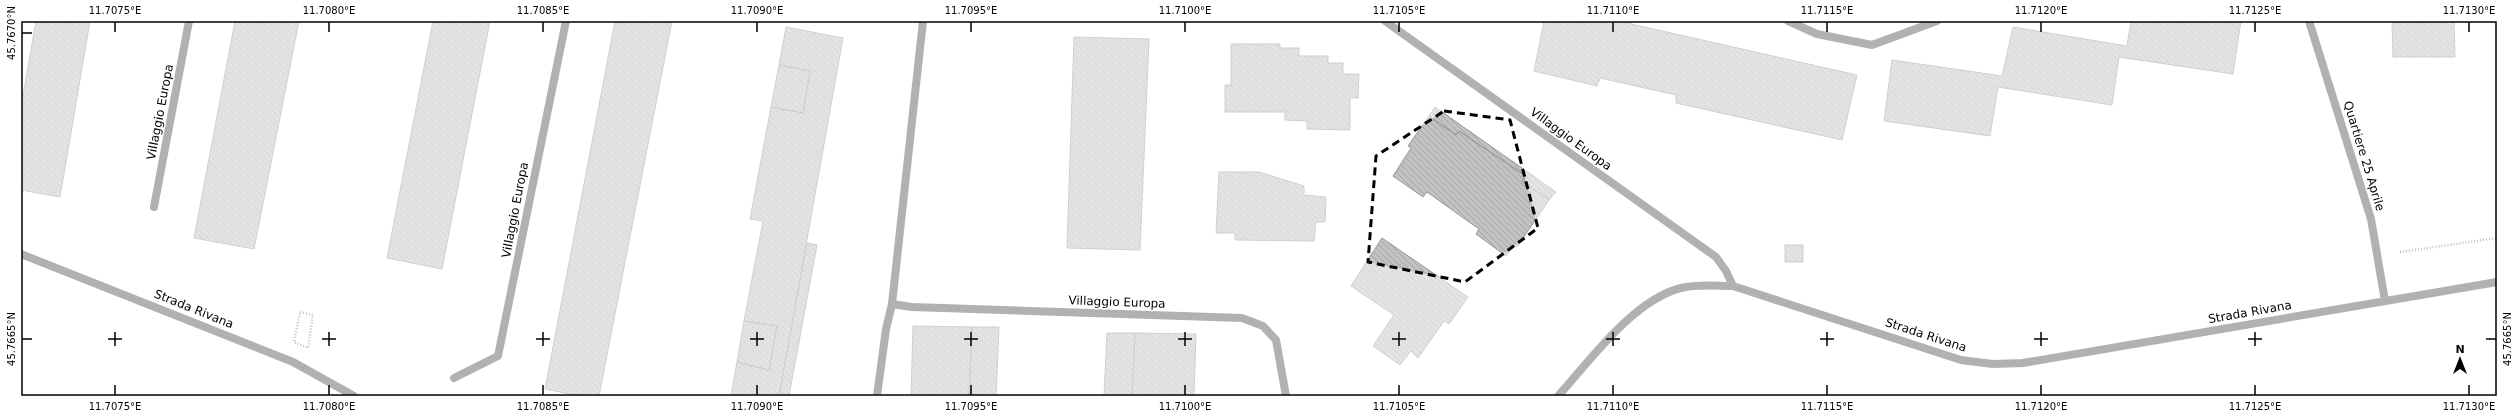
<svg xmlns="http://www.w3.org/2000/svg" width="2518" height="417" font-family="'DejaVu Sans',sans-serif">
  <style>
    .building { fill: url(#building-back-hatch); stroke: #969696 }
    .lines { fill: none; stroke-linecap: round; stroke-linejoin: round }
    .path { stroke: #747474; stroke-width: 2.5; stroke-dasharray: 1 2; stroke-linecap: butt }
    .street { stroke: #525252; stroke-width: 8 }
    .marked { fill: none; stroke: #000; stroke-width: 3; stroke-dasharray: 8 5; stroke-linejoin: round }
    .ticks { fill: none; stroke: #000; stroke-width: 1.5 }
    .labels { text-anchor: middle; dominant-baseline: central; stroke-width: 3; stroke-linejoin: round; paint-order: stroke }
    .street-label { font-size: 12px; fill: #000; stroke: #fff }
    .neatline { fill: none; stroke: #000; stroke-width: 1.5 }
    .ticks-label { font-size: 10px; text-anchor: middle; fill: #000 }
  </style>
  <defs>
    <pattern id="building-back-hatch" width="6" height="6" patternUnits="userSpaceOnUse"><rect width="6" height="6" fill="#c2c2c2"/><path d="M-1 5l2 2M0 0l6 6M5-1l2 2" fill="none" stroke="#a5a5a5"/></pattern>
  </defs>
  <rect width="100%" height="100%" fill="#fff"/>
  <path class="building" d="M36 21H90L60 197 21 190V107Z
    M235 21H299L254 249 194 238Z
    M433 21H490L442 269 387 258Z
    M615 21H672L599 396H580L545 389Z
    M1544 21H1618L1857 75 1842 140 1676 103V95L1600 78 1597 86 1534 71Z
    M2131 21H2241L2233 74 2119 57 2112 105 1998 87 1990 136 1884 121 1892 60 2002 76 2013 27 2127 46Z
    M2392 21H2454L2455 57H2393Z
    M786 27 843 38 779 396H731L737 362 769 370 777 326 744 321 763 221 750 219 771 107 803 113 810 71 779 65Z
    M1074 37 1149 39 1140 250 1067 248Z
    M1231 44H1280V48H1299V56H1328V63H1343V74H1359L1358 98H1350V130L1307 129V121L1285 120V112H1225V85H1231Z
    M779 65 810 71 803 113 771 107Z
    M1435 107 1556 192 1549 200 1522 181 1526 176 1459 131 1456 135 1429 116Z
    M1429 116 1456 135 1459 131 1526 176 1522 181 1549 200 1517 247 1513 245 1506 256 1476 234 1479 229 1427 192 1423 197 1393 176 1411 148 1408 146Z
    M1219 172H1259L1304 186V195L1326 197 1325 222H1316L1314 241 1235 240V233H1216Z
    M1382 238 1468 297 1449 324 1444 321 1418 358 1411 351 1400 365 1373 346 1394 315 1351 286Z
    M807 243 817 245 789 396H779Z
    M1785 245H1803V262H1785Z
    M744 321 777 326 769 370 737 362Z
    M913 326 972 327 969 396H911Z
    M972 327H999L996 396H969Z
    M1107 333H1135L1132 396H1104Z
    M1135 333 1196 334 1194 396H1132Z"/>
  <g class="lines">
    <path class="path" d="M2400 252 2497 238
      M300 312 313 315 308 348 294 342Z"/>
    <path class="street" d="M1385 21 1716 257 1726 271 1733 286
      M1788 21 1817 34 1872 45 1937 21
      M2309 21 2371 219 2385 301
      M154 207 189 21
      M21 254 293 362 354 396
      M892 304 912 307 1242 318 1263 326 1276 340 1286 396
      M454 378 498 356 566 21
      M877 396 886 329 892 304 923 21
      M1558 396C1590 361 1633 300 1681 288 1698 284 1716 286 1733 286L1961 360 1993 364 2023 363 2497 282"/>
  </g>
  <path d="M0 0H2518V417H0ZM1444 111 1510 120 1538 228 1465 282 1368 262 1376 156Z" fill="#fff" fill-opacity=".55" fill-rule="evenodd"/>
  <path class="marked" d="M1444 111 1510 120 1538 228 1465 282 1368 262 1376 156Z"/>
  <path class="ticks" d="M115 22V32M329 22V32M543 22V32M757 22V32M971 22V32M1185 22V32M1399 22V32M1613 22V32M1827 22V32M2041 22V32M2255 22V32M2469 22V32M22 33H32M115 332V346M329 332V346M543 332V346M757 332V346M971 332V346M1185 332V346M1399 332V346M1613 332V346M1827 332V346M2041 332V346M2255 332V346M22 339H32M108 339H122M322 339H336M536 339H550M750 339H764M964 339H978M1178 339H1192M1392 339H1406M1606 339H1620M1820 339H1834M2034 339H2048M2248 339H2262M2486 339H2496M115 385V395M329 385V395M543 385V395M757 385V395M971 385V395M1185 385V395M1399 385V395M1613 385V395M1827 385V395M2041 385V395M2255 385V395M2469 385V395"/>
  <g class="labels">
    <g class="street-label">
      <text transform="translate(160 112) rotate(-79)">Villaggio Europa</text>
      <text transform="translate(1571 139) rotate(36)">Villaggio Europa</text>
      <text transform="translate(2364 156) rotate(73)">Quartiere 25 Aprile</text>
      <text transform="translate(515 210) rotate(-79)">Villaggio Europa</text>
      <text transform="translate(1117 302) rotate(2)">Villaggio Europa</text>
      <text transform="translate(194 309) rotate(22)">Strada Rivana</text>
      <text transform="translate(2250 312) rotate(-10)">Strada Rivana</text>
      <text transform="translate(1926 335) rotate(18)">Strada Rivana</text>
    </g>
  </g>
  <rect width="2518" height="417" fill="none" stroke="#ffffff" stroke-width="44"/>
  <g transform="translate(2460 359)" stroke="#ffffff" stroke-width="3" paint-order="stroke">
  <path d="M0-3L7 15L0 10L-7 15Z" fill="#000000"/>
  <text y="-6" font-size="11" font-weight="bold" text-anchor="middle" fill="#000000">N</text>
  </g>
  <rect x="22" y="22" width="2474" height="373" class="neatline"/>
  <g class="ticks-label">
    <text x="115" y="14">11.7075°E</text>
    <text x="329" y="14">11.7080°E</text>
    <text x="543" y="14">11.7085°E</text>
    <text x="757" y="14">11.7090°E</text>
    <text x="971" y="14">11.7095°E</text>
    <text x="1185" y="14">11.7100°E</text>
    <text x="1399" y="14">11.7105°E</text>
    <text x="1613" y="14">11.7110°E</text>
    <text x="1827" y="14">11.7115°E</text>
    <text x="2041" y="14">11.7120°E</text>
    <text x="2255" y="14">11.7125°E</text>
    <text x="2469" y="14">11.7130°E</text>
    <text transform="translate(11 33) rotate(-90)" y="4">45.7670°N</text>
    <text transform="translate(11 339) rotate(-90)" y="4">45.7665°N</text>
    <text transform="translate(2507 339) rotate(-90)" y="4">45.7665°N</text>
    <text x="115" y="410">11.7075°E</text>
    <text x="329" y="410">11.7080°E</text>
    <text x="543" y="410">11.7085°E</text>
    <text x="757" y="410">11.7090°E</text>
    <text x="971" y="410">11.7095°E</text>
    <text x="1185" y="410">11.7100°E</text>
    <text x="1399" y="410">11.7105°E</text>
    <text x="1613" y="410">11.7110°E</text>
    <text x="1827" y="410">11.7115°E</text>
    <text x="2041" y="410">11.7120°E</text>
    <text x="2255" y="410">11.7125°E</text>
    <text x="2469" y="410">11.7130°E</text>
  </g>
</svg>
